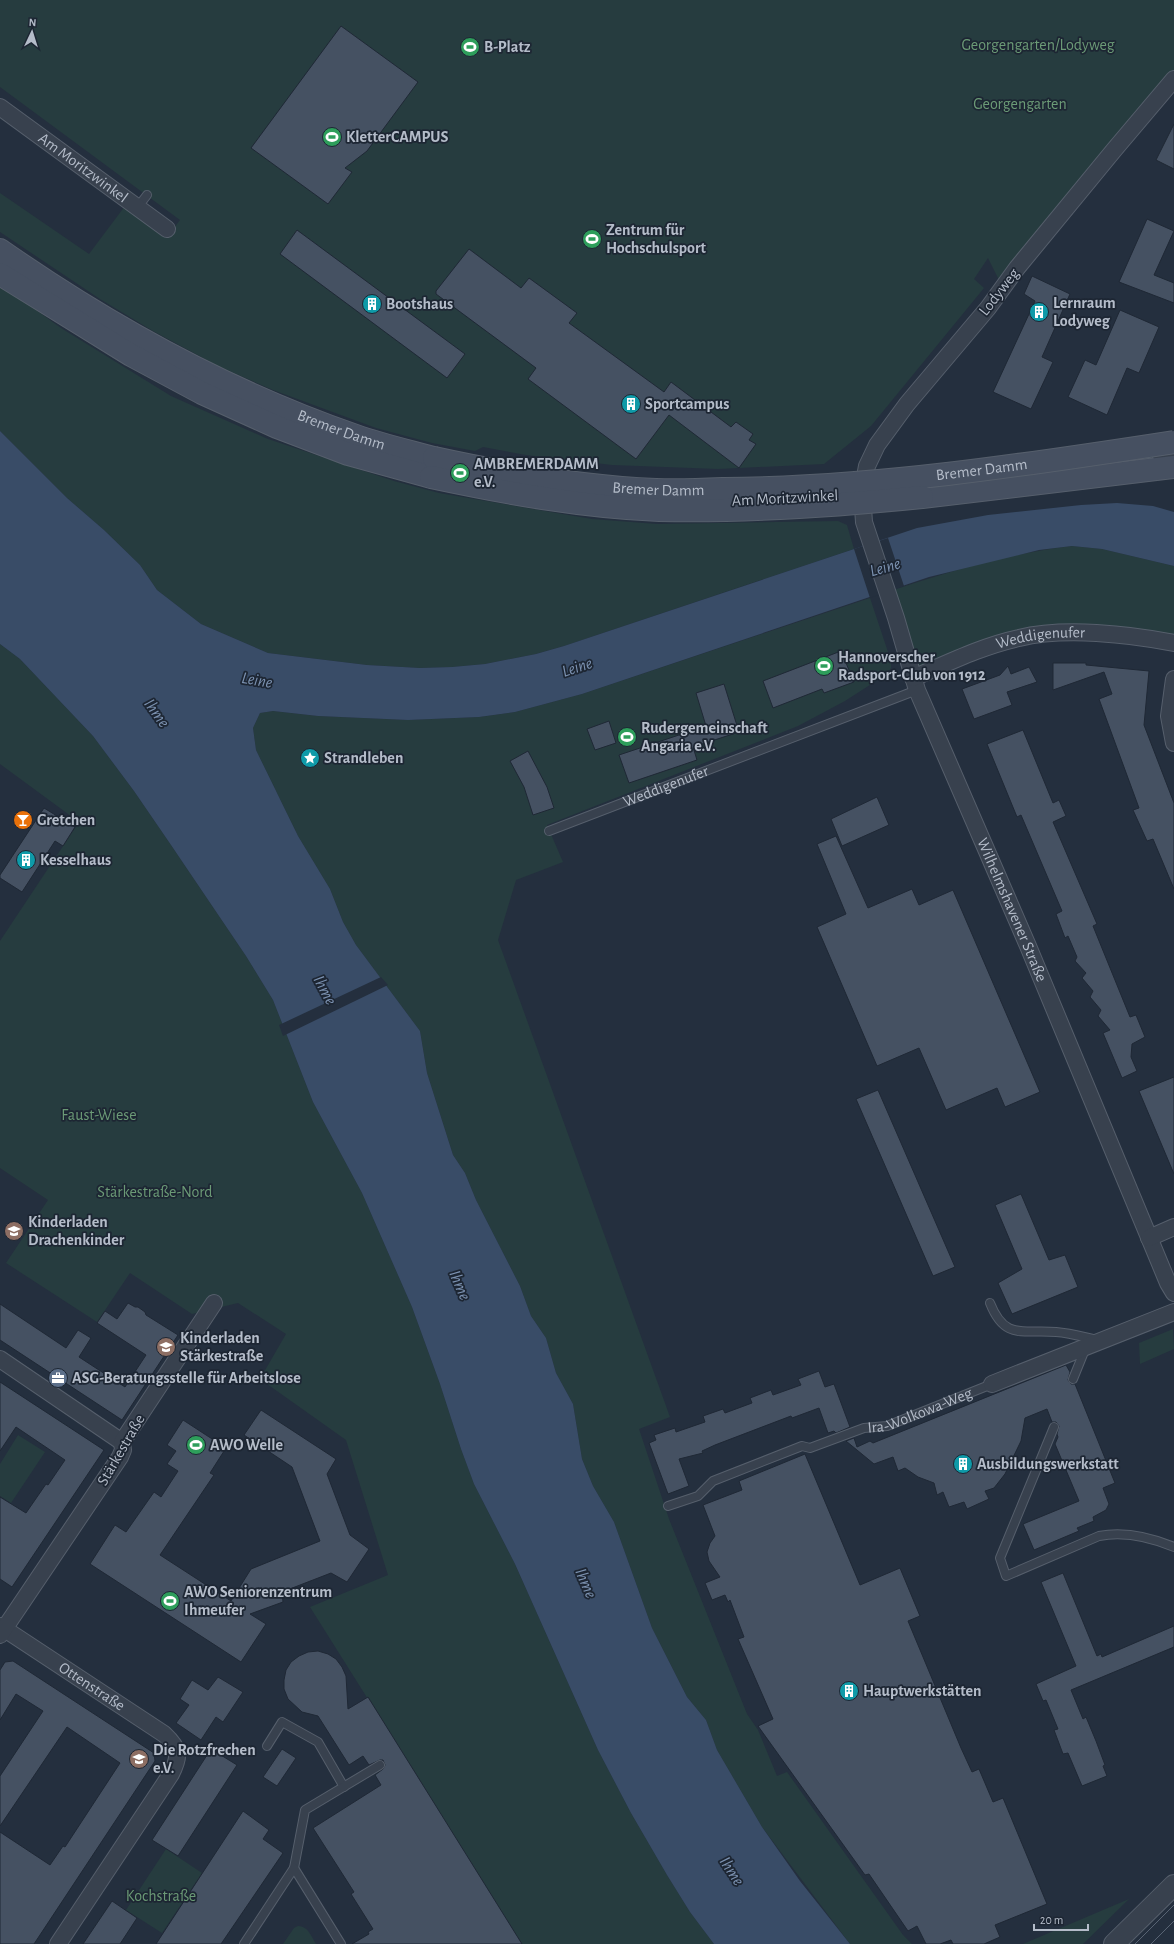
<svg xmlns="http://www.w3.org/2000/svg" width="1174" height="1944" font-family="'Alegreya Sans',sans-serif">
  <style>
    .green { fill: #263c3f }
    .water { fill: #394c67 }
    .pier { fill: #242f3e }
    .building { fill: #455162; stroke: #1f2835 }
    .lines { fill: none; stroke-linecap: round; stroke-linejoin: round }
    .service-casing { stroke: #565f6c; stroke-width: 10 }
    .minor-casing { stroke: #565f6c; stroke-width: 18 }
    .tertiary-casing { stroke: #565f6c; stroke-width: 22 }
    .secondary-casing { stroke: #565f6c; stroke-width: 24 }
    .service { stroke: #38414e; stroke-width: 8 }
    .minor { stroke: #38414e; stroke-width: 16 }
    .tertiary { stroke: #38414e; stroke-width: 20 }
    .secondary { stroke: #465061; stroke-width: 22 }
    .tram { stroke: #5a6575; stroke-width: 1 }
    .secondary-bridge-casing { stroke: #565f6c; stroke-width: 24; stroke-linecap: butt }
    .secondary-bridge { stroke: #465061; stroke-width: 22 }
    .labels { text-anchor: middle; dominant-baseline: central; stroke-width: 3.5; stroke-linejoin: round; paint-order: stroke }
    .park-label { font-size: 16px; fill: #6b9a76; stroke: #1d2633 }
    .poi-label { font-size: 16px; font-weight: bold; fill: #b4bcc9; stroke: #1d2633; text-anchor: start }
    .street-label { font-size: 16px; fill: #b4bcc9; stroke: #1d2633 }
    .water-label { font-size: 17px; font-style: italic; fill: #7c92b1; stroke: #1d2633 }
  </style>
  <rect width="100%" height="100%" fill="#242f3e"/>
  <path class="green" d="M0 0H1174V75L1003 288 988 258 974 279 984 288 871 426 824 464 718 469 612 465 526 455 483 447 475 451 432 443 376 428 273 390 220 367 153 331 100 299 0 232V193L89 254 125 206 168 236 180 220 0 87Z
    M0 284 61 328 171 396 268 439 394 481 439 493 592 519 657 524 838 521 847 525 854 549 564 646 536 654 485 664 452 667 420 668 367 665 268 653 201 624 157 590 140 565 104 530 67 498 0 431Z
    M1072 546 1102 549 1174 566V643L1021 637 913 678 887 592C948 572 1009 553 1072 546Z
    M870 598 891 661V668L887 674 845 701 798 726 547 825 563 862 516 880 498 940 670 1417 639 1429 669 1519 747 1714 758 1730 777 1776 787 1772 903 1935 912 1944H850L762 1827 717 1750 706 1720 687 1697 652 1628 614 1522 593 1486 582 1459 573 1404 556 1373 546 1338 531 1316 520 1286 476 1200 465 1173 453 1155 427 1073 420 1031 356 945 343 922 330 889 298 836 256 750 253 728 260 713 273 711 318 716 408 720 479 717 515 712 582 694Z
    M0 644 20 659 93 736 134 791 171 845 246 956 273 1000 313 1102 362 1193 412 1307 440 1384 461 1449 474 1484 515 1564 598 1750 631 1813 667 1875 690 1912 714 1944H522L310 1607 388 1575 346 1440 260 1379 286 1334 238 1303 192 1314 130 1273 97 1322 6 1263 48 1200 0 1168V941L79 822 0 764Z
    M1173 1329 1174 1349 1140 1364 1139 1343Z
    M18 1435 45 1452 11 1503 0 1496V1464Z
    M166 1849 202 1873 162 1933 126 1910Z
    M1129 1899 1083 1944H1023Z
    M298 1926C308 1926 311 1936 316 1944H283L294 1928Z"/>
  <path class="water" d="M0 431 67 498 104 530 140 565 157 590 201 624 268 653 367 665 420 668 452 667 485 664 536 654 564 646 917 528 988 515 1081 505 1117 503 1153 506 1174 512V566L1102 549 1072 546 1039 550 929 577 582 694 515 712 479 717 408 720 318 716 273 711 260 713 253 728 256 750 298 836 330 889 343 922 356 945 420 1031 427 1073 453 1155 465 1173 476 1200 520 1286 531 1316 546 1338 556 1373 573 1404 582 1459 593 1486 614 1522 652 1628 687 1697 706 1720 717 1750 762 1827 800 1881 850 1944H714L690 1912 667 1875 631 1813 598 1750 515 1564 474 1484 461 1449 440 1384 412 1307 362 1193 313 1102 273 1000 246 956 171 845 134 791 93 736 20 659 0 644Z"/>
  <path class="pier" d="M888 538 904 586 870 598 854 549Z
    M381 977 388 985 283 1036 279 1025Z"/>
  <path class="building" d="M341 26 418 82 367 151 345 168 352 172 328 204 251 148Z
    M1174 124V169L1156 160Z
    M1147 219 1174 231 1154 275 1174 283V303L1119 282Z
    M297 230 465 354 447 378 280 254Z
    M469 249 521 288 529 278 577 313 569 323 664 392 671 382 731 427 736 422 753 434 749 440 756 444 739 468 669 415 636 459 528 379 536 368 436 294V291Z
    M1032 276 1070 294 1042 357 1053 362 1031 409 993 392 1035 301 1024 294Z
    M1120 310 1159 327 1139 373 1127 368 1107 415 1068 397 1085 360 1096 365Z
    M841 651 854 682 824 693 822 689 773 708 763 681Z
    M1053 663H1086V665L1149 671 1144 725 1174 803V889L1153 839 1147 841 1133 810 1139 808 1099 699 1112 694 1104 672 1053 690Z
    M1008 666 1011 674 1029 667 1037 682 1007 692 1012 705 974 719 962 689 1000 675Z
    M724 684 739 732 693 747 697 760 629 783 619 755 706 726 696 693Z
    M609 721 616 743 595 750 587 729Z
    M1023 730 1053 803 1059 800 1066 816 1053 822 1097 924 1093 926 1130 1017 1136 1015 1145 1037 1132 1044 1131 1057 1137 1071 1122 1078 1103 1033 1110 1030 1098 1016 1101 1010 1090 997 1093 991 1082 978 1086 973 1075 961 1077 957 1068 936 1065 938 1056 914 1062 911 1021 815 1017 817 987 744Z
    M528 751 547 787 554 808 533 815 524 787 510 761Z
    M877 797 889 825 842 846 831 819Z
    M44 808 75 827 63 846 55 841 22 892 0 878V875Z
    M836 836 868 908 912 889 919 905 953 890 1040 1092 1005 1107 997 1088 946 1110 919 1048 877 1066 817 927 846 914 817 844Z
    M1174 1077V1174L1139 1091Z
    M878 1090 955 1267 933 1276 856 1099Z
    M1021 1194 1049 1260 1065 1255 1078 1287 1012 1314 998 1283 1022 1269 995 1205Z
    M128 1303 135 1307H138L145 1312 146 1315 178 1335 122 1420 0 1340V1304L66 1348 78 1330 91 1338 79 1357 125 1387 146 1355 97 1323 105 1311 117 1319Z
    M1066 1365 1070 1372 1068 1380 1071 1384H1075L1115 1483 1103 1488 1109 1504 1106 1510 1093 1517 1094 1521 1077 1528 1079 1531 1034 1550 1023 1524 1079 1501 1055 1444 1058 1437 1057 1434 1059 1426 1056 1422H1052L1047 1409 1025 1418 1021 1441 1005 1474 994 1488 985 1491 989 1499 967 1509 964 1502 949 1507 943 1492 937 1495 934 1483 918 1477 905 1468 898 1471 893 1457 874 1464 846 1441 854 1438 857 1447 870 1441 873 1443Z
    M819 1371 825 1387 834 1384 850 1427 836 1433 834 1431 828 1433 819 1408 792 1418 791 1416 715 1445 702 1451 703 1453 679 1459 689 1486 668 1494 649 1443 656 1440 654 1435 675 1428 676 1432 705 1422 703 1416 723 1409 725 1413 752 1403 750 1398 771 1390 773 1395 801 1385 798 1379Z
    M0 1382 104 1450 12 1587 0 1579V1497L26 1513 46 1484 48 1485 65 1460 16 1427 0 1451Z
    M261 1410 336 1459 327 1474 350 1535 369 1549 347 1582 331 1573 282 1592 283 1602 250 1614 266 1624 241 1662 90 1564 115 1525 126 1532 154 1492 161 1497 178 1471 167 1464 176 1451 167 1445 183 1420 226 1448 210 1473 214 1475 160 1555 231 1601 251 1569 320 1541 292 1467 244 1435Z
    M805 1454 860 1585 900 1568 920 1616 908 1621 961 1748 972 1772 979 1769 993 1802 1003 1798 1047 1904 995 1925 1000 1937 984 1944H953L951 1940 940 1944H926L917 1926 908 1931 869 1874 865 1875 758 1726 773 1719 738 1639 744 1637 730 1600 728 1602 725 1595 712 1600 705 1583 720 1577 709 1561 707 1552 710 1543 715 1536 703 1505 742 1490 739 1481Z
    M1063 1573 1097 1656 1101 1654 1102 1657 1174 1626V1647L1071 1690 1083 1719 1086 1717 1096 1741 1105 1765 1103 1766 1107 1776 1082 1786 1068 1753 1063 1754 1054 1730 1058 1729 1046 1700 1043 1701 1036 1684 1076 1666 1041 1582Z
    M318 1651 328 1654 336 1659 342 1667 346 1676 348 1709 368 1697 522 1944H352L369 1934 368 1932 373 1929 351 1894 354 1892 313 1828 381 1785 375 1775 383 1769 385 1765 383 1760H380L369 1765 363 1756 349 1765 318 1716 302 1712 288 1699 284 1689V1680L286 1670 291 1662 299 1656 308 1652Z
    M13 1661 154 1753 155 1761 34 1944H0V1832L50 1865 63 1846 65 1847 120 1763 67 1727 0 1826V1776L43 1711 16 1694 0 1720V1670L5 1662Z
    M218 1677 243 1692 223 1722 216 1717 201 1740 176 1723 189 1705 180 1699 192 1680 208 1690Z
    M211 1749 237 1765 178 1856 152 1840Z
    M282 1749 296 1758 277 1786 263 1777Z
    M243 1811 269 1830 263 1839 283 1853 221 1944H156Z
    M112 1901 137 1918 120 1944H83Z"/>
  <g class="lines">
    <g class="service-casing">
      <g id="service">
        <path d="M137 208 147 195"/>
        <path d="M1157 456 1174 453"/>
        <path id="s1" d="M549 831 917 690"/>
        <path d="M990 1303C1005 1341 1023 1329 1056 1332 1070 1333 1084 1337 1098 1340"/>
        <path d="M1073 1379 1086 1347"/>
        <path d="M1054 1427 1000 1558 1006 1576 1099 1536C1125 1531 1150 1537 1174 1547"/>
        <path id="s2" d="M668 1506 698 1496 713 1481 802 1446 810 1448 864 1428 887 1426 992 1384"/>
        <path d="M267 1746 282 1722 318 1742 344 1787"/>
        <path d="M294 1868 305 1810 380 1765"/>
        <path d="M244 1944 294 1868 341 1944"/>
      </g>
    </g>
    <g class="minor-casing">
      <g id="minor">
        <path id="s3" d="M1174 79 1114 150 1017 268 988 308 907 404 877 445 867 466 862 493 864 522 896 618 917 690 1028 946 1168 1283 1174 1293"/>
        <path id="s4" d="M0 107 167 229"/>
        <path id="s5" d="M913 678C948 663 982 646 1019 638 1064 627 1129 634 1174 643"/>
        <path d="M1174 679 1169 716 1174 743"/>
        <path d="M1149 1238 1174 1227"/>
        <path d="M0 1359 122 1442"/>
        <path d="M992 1384 1174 1312"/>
        <path id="s6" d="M0 1626 164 1734C179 1748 181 1755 171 1774L58 1944"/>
        <path d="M0 1635 120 1457 123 1450 122 1442 214 1303"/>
      </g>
    </g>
    <g class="tertiary-casing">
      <path id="tertiary" d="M1114 1944 1174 1885"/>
    </g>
    <g class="secondary-casing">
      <g id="secondary">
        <path id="s7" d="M0 250C110 327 229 392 356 436 381 445 408 451 434 458"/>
        <path d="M0 274 131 355 202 393 277 427 348 454 431 477"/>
        <path d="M922 497 1174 467"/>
      </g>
    </g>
    <use href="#service" class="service"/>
    <use href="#minor" class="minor"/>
    <use href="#tertiary" class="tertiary"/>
    <use href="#secondary" class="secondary"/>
    <path class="tram" d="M1135 1944 1174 1905
      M1151 1944 1174 1921"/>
    <g class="secondary-bridge-casing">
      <g id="secondary-bridge">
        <path id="s8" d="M434 458C507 474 581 487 656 490 679 491 701 490 724 489 874 488 1025 465 1174 442"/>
        <path d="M431 477C506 493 583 507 659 510 747 512 834 506 922 497"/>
      </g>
    </g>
    <use href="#secondary-bridge" class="secondary-bridge"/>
  </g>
  <defs>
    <g id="stadium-disc" transform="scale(1)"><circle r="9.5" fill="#2e9e5b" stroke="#1d2633"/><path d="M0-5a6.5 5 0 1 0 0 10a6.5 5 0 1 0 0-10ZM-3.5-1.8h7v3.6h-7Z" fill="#fff"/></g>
    <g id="building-disc" transform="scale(1)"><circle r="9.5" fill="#0f9aa8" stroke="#1d2633"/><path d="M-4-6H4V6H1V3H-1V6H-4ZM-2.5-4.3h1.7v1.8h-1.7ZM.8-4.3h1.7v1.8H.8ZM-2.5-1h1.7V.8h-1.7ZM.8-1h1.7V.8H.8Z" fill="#fff"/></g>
    <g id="sight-disc" transform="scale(1)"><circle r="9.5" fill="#0f9aa8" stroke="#1d2633"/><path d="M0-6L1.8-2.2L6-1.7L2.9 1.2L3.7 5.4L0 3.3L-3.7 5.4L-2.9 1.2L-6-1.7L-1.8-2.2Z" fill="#fff"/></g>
    <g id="bar-disc" transform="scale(1)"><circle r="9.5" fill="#e8710a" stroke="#1d2633"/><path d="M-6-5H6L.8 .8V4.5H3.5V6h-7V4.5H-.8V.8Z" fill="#fff"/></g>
    <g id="school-disc" transform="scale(1)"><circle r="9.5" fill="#8d6e63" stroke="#1d2633"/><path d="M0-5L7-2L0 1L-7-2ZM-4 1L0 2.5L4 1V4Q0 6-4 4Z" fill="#fff"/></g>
    <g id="office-disc" transform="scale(1)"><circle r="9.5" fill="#5c6f8a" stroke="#1d2633"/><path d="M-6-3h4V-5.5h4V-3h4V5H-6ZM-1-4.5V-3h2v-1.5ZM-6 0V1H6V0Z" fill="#fff"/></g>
  </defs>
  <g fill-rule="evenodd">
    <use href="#stadium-disc" x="470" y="47"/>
    <use href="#stadium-disc" x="332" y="137"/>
    <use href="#stadium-disc" x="592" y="239"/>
    <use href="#building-disc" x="372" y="304"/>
    <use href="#building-disc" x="1039" y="312"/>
    <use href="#building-disc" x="631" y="404"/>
    <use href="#stadium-disc" x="460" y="473"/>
    <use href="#stadium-disc" x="824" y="666"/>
    <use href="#stadium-disc" x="627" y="737"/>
    <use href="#sight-disc" x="310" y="758"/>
    <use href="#bar-disc" x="23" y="820"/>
    <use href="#building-disc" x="26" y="860"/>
    <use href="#school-disc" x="14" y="1231"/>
    <use href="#school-disc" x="166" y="1347"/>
    <use href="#office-disc" x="58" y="1378"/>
    <use href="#stadium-disc" x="196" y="1445"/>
    <use href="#building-disc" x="963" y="1464"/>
    <use href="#stadium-disc" x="170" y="1601"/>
    <use href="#building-disc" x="849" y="1691"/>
    <use href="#school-disc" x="139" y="1759"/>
  </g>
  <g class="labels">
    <g class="park-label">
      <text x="1038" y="45">Georgengarten/Lodyweg</text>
      <text x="1020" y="104">Georgengarten</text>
      <text x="99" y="1115">Faust-Wiese</text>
      <text x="155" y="1192">Stärkestraße-Nord</text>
      <text x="161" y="1896">Kochstraße</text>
    </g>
    <g class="poi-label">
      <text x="484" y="47">B-Platz</text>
      <text x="346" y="137">KletterCAMPUS</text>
      <text x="606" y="230">Zentrum für<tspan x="606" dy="18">Hochschulsport</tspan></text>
      <text x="1053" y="303">Lernraum<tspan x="1053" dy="18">Lodyweg</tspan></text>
      <text x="386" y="304">Bootshaus</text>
      <text x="645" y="404">Sportcampus</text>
      <text x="474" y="464">AMBREMERDAMM<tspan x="474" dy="18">e.V.</tspan></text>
      <text x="838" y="657">Hannoverscher<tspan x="838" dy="18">Radsport-Club von 1912</tspan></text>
      <text x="641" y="728">Rudergemeinschaft<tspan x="641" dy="18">Angaria e.V.</tspan></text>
      <text x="324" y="758">Strandleben</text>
      <text x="37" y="820">Gretchen</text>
      <text x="40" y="860">Kesselhaus</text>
      <text x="28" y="1222">Kinderladen<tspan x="28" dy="18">Drachenkinder</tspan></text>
      <text x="180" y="1338">Kinderladen<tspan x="180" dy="18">Stärkestraße</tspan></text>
      <text x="72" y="1378">ASG-Beratungsstelle für Arbeitslose</text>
      <text x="210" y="1445">AWO Welle</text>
      <text x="977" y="1464">Ausbildungswerkstatt</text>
      <text x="184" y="1592">AWO Seniorenzentrum<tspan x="184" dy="18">Ihmeufer</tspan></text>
      <text x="863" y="1691">Hauptwerkstätten</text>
      <text x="153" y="1750">Die Rotzfrechen<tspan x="153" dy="18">e.V.</tspan></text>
    </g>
    <g class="street-label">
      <text stroke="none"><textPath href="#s4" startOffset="103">Am Moritzwinkel</textPath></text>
      <text transform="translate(999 292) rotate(-52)">Lodyweg</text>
      <text stroke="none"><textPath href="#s7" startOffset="387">Bremer Damm</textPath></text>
      <text stroke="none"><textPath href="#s8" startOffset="551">Bremer Damm</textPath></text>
      <text stroke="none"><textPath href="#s8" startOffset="227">Bremer Damm</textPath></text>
      <text transform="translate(785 498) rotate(-3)">Am Moritzwinkel</text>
      <text stroke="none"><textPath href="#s5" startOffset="135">Weddigenufer</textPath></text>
      <text stroke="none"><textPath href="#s1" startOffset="125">Weddigenufer</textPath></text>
      <text stroke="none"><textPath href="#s3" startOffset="967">Wilhelmshavener Straße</textPath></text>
      <text stroke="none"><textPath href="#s2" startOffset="273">Ira-Wolkowa-Weg</textPath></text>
      <text transform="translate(121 1450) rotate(-60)">Stärkestraße</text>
      <text stroke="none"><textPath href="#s6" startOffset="110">Ottenstraße</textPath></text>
    </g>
    <g class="water-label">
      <text transform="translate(885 567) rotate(-16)">Leine</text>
      <text transform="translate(577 667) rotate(-18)">Leine</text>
      <text transform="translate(257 680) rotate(10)">Leine</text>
      <text transform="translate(157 713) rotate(55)">Ihme</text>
      <text transform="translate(325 990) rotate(62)">Ihme</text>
      <text transform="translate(460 1285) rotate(67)">Ihme</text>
      <text transform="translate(586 1583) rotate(67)">Ihme</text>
      <text transform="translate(732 1871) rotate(57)">Ihme</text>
    </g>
  </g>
  <g transform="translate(32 32) rotate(4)" stroke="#1d2633" stroke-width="3" paint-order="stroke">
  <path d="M0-3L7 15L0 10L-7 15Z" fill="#b4bcc9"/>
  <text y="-6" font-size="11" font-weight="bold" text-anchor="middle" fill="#b4bcc9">N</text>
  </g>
  <path d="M1034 1924v6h54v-6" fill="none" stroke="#b4bcc9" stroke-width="2"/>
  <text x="1040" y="1924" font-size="12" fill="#b4bcc9" stroke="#1d2633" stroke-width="3" paint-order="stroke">20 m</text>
</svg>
